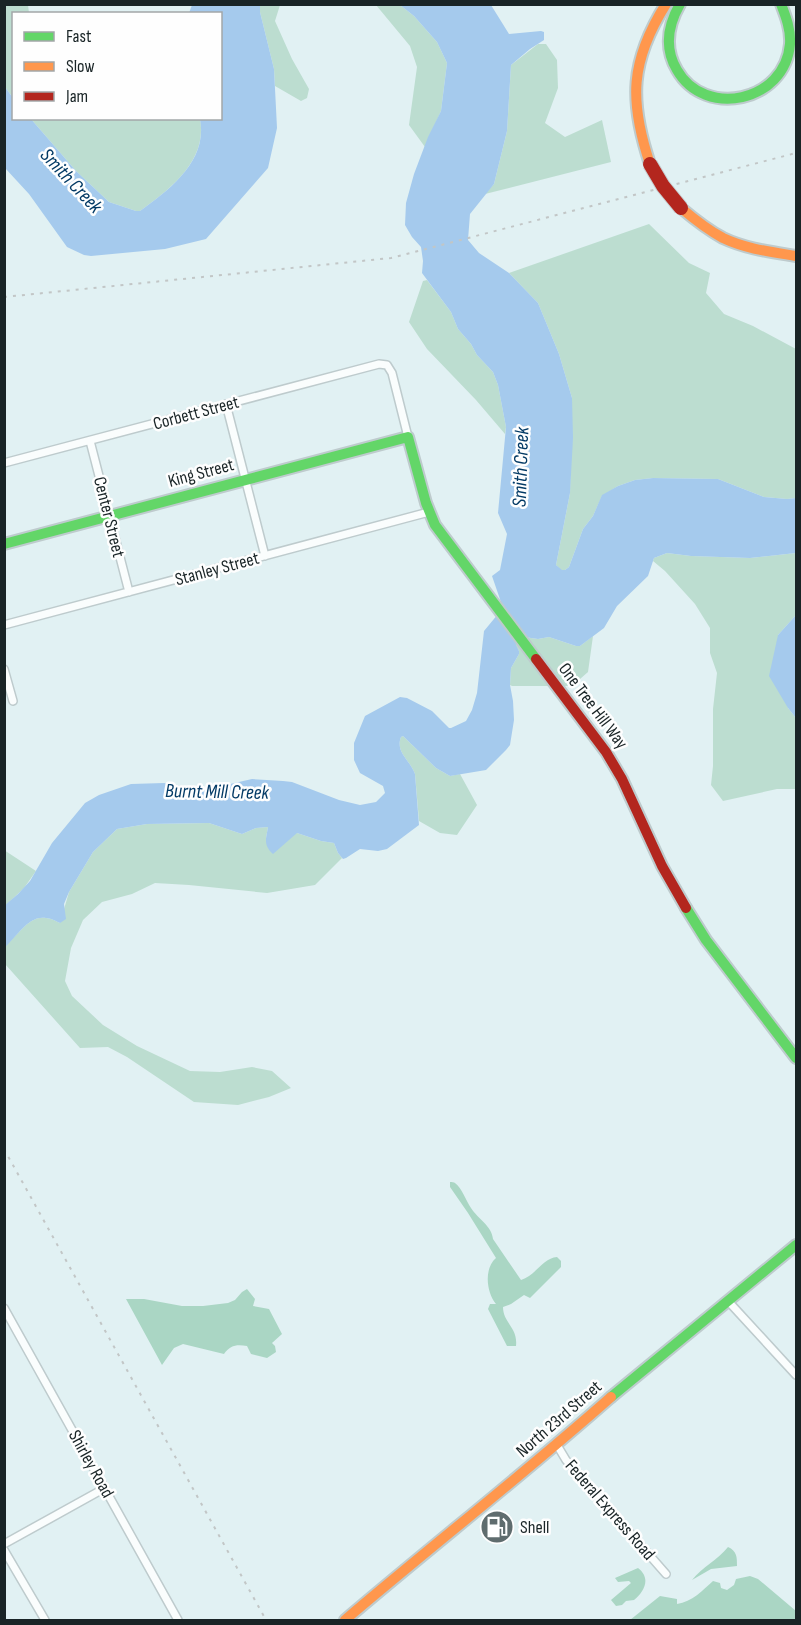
<svg xmlns="http://www.w3.org/2000/svg" width="801" height="1625" font-family="'Sofia Sans Condensed',sans-serif">
  <style>
    .green { fill: #bcddd0 }
    .forest { fill: #aad6c4 }
    .water { fill: #a5caed }
    .lines { fill: none; stroke-linecap: round; stroke-linejoin: round }
    .street-casing { stroke: #becbcd; stroke-width: 10 }
    .fast-casing { stroke: #becbcd; stroke-width: 14 }
    .slow-casing { stroke: #becbcd; stroke-width: 14 }
    .jam-casing { stroke: #becbcd; stroke-width: 14 }
    .street { stroke: #fafdfd; stroke-width: 7 }
    .fast { stroke: #63d668; stroke-width: 10 }
    .slow { stroke: #ff974d; stroke-width: 10 }
    .jam { stroke: #b3261e; stroke-width: 10 }
    .rail { stroke: #c2c6c6; stroke-width: 2; stroke-dasharray: 3 6; stroke-linecap: butt }
    .jam-bridge-casing { stroke: #c7ced0; stroke-width: 16; stroke-linecap: butt }
    .jam-bridge { stroke: #b3261e; stroke-width: 14 }
    .labels { text-anchor: middle; dominant-baseline: central; stroke-width: 5; stroke-linejoin: round; paint-order: stroke }
    .street-label { font-size: 18px; fill: #192426; stroke: #fefefe }
    .poi-label { font-size: 18px; fill: #192426; stroke: #fefefe; text-anchor: start }
    .water-label { font-size: 20px; font-style: italic; fill: #033a65; stroke: #fefefe }
  </style>
  <rect width="100%" height="100%" fill="#e1f1f3"/>
  <path class="green" d="M4 5H28L29 13 14 14 13 98 5 87Z
    M260 5H280L275 21 292 59 309 89 307 98 301 101 275 86 274 69 260 12Z
    M376 5H400L414 16 437 42 447 63 441 111 425 147 409 125 417 67 410 46Z
    M538 44H546L557 60 558 88 545 123 565 137 602 120 611 162 485 194 494 184 507 131 511 65Z
    M200 118C208 161 170 189 140 211H136L109 202 76 171 31 119Z
    M649 224 689 263 710 273 706 293 724 314 753 326 796 349V498L787 499 764 497 718 479 653 478 635 480 618 486 602 496 593 516 583 529 569 567 565 570H561L556 565 570 493 572 398 559 354 538 303 509 273Z
    M427 280 451 312 458 329 471 344 477 355 493 372 498 385 506 427 505 434 476 400 427 349 409 322 423 281Z
    M667 553 691 556 750 558 796 553V615L778 635 788 708 796 718V789H777L723 801 711 785 713 766V709L717 673 710 653V628L695 604 665 571 653 561 654 558Z
    M517 636 538 639 549 637 576 646H580L593 636 588 672 572 686H512L510 685 511 668 519 654V651L515 645Z
    M403 736 436 768 450 776 460 774 477 805 457 835 440 833 419 821 415 774C410 760 395 752 401 737Z
    M209 823 242 834 256 828 268 827 266 838 297 833 321 841 334 843 338 853 342 858 315 885 267 893 189 885 155 883 132 894 102 902 83 920 71 948 65 981 72 996 103 1025 137 1046 190 1071 220 1072 252 1067 272 1071 291 1088 269 1097 238 1105 194 1102 127 1057 108 1047 80 1048 5 964 4 947C17 937 28 915 46 918 50 918 56 921 60 923L69 892 93 852 117 829 147 824Z
    M4 850 36 871 24 888 5 906Z"/>
  <path class="forest" d="M450 1182C452 1182 454 1182 455 1183 462 1188 466 1201 471 1208 478 1219 492 1226 493 1239L521 1280C535 1276 543 1258 557 1257L561 1261V1267L530 1298 524 1295 511 1304 503 1307C503 1323 518 1327 516 1346H507L488 1309 490 1304H496C486 1292 484 1268 496 1258L468 1213 450 1187Z
    M247 1289 255 1299 253 1306 269 1309 282 1334 272 1343 275 1346 276 1352 267 1358 251 1354 247 1346C237 1344 230 1345 224 1354L183 1344 174 1348 162 1365 126 1299H144L182 1306H203L228 1303 235 1300 242 1292Z
    M728 1547C737 1551 737 1557 737 1566L711 1569 692 1580C702 1567 718 1560 728 1547Z
    M638 1568C651 1578 645 1591 634 1600L626 1601 622 1605 616 1606 611 1600 631 1583 629 1581 618 1582 615 1578Z
    M750 1576 758 1579 796 1611V1620H630L660 1596 677 1599V1604C692 1602 703 1590 713 1581L720 1583 721 1588 727 1590 734 1585 736 1579Z"/>
  <path class="water" d="M192 5H260V12L274 69 277 128 268 168 206 239 165 249 91 256 84 255 67 247 29 194 5 168V87L13 98 14 118 31 119 76 171 109 202 136 211H140C170 189 208 161 200 119L220 118V14L189 13Z
    M400 5H491L509 34 541 31 544 32V40L530 49 511 65 507 131 494 184 470 214 468 240 479 253 509 273 538 303 559 354 572 398 573 438 570 493 556 565 562 570H565L569 567 583 529 593 516 602 495 618 486 635 480 653 478 718 479 764 497 787 499 796 498V553L750 558 691 556 667 553 654 558 648 576 617 606 604 628 580 646H576L549 637 538 639 517 636 516 645 519 651V654L511 668 510 685 513 701 514 720 510 745 506 750 486 770 450 776 436 768 403 736 401 737C395 752 410 760 415 774L419 825 387 849 378 851 360 849 346 858 343 859 338 853 334 843 321 841 297 833 273 854C263 845 266 839 268 827L256 828 242 834 209 823 147 824 117 829 93 852 69 892 64 904 66 919 60 923C56 921 50 918 46 918 28 915 17 937 5 947L4 906 18 894 30 881 52 843 85 803 99 795 131 784 164 783 204 790 252 779 283 781 292 782 339 800 360 805 376 802 385 793 383 786 360 773 354 760V743L365 716 400 697 407 698 432 711 449 728H451L466 721 472 710 477 693 484 631 503 608 492 576 500 570 507 534 498 513 506 427 498 385 493 372 477 355 471 344 458 329 451 312 422 273 423 261 421 247 412 237 405 225 406 203 414 174 428 137 441 111 447 63 437 42 414 16Z
    M796 615V718L788 708 769 676 778 635Z"/>
  <g class="lines">
    <g class="street-casing">
      <path id="street" d="M226 404 265 556
        M90 441 129 592
        M4 463 379 364 387 365 392 373 408 437
        M4 625 429 512
        M4 669 13 701
        M728 1301 796 1375
        M4 1308 178 1620
        M557 1445 566 1460 666 1574
        M4 1544 105 1488
        M4 1550 45 1620"/>
    </g>
    <g class="fast-casing">
      <path id="fast" d="M680 4C668 25 664 48 677 70 705 119 785 102 790 44 791 30 786 17 781 4
        M4 544 408 437 426 503 435 525 536 659
        M686 908 706 940 796 1058
        M611 1397 796 1245"/>
    </g>
    <g class="slow-casing">
      <path id="slow" d="M650 164C629 101 630 61 666 4
        M681 208C694 219 708 230 723 238 746 249 772 252 796 256
        M345 1620C433 1545 524 1474 611 1397"/>
    </g>
    <g class="jam-casing">
      <path id="jam" d="M536 659 606 752 622 779 662 866 686 908"/>
    </g>
    <use href="#street" class="street"/>
    <use href="#fast" class="fast"/>
    <use href="#slow" class="slow"/>
    <use href="#jam" class="jam"/>
    <path class="rail" d="M4 297 391 258 796 153
      M4 1149 266 1620"/>
    <g class="jam-bridge-casing">
      <path id="jam-bridge" d="M650 164 663 186 681 208"/>
    </g>
    <use href="#jam-bridge" class="jam-bridge"/>
  </g>
  <defs>
    <g id="fuel-disc" transform="scale(1.725)"><circle r="9.5" fill="#5f6c6e" stroke="#fefefe"/><path d="M-5.5-6h7V0h2V4h1.3V-2.5L3-4.5l.8-.8L6-3V5H2.5V1h-1V6h-7ZM-4.2-4.7v3.2H.2V-4.7Z" fill="#fff"/></g>
  </defs>
  <g fill-rule="evenodd">
    <use href="#fuel-disc" x="497" y="1527"/>
  </g>
  <g class="labels">
    <g class="street-label">
      <text transform="translate(196 413) rotate(-15)">Corbett Street</text>
      <text transform="translate(201 473) rotate(-15)">King Street</text>
      <text transform="translate(109 517) rotate(76)">Center Street</text>
      <text transform="translate(217 569) rotate(-15)">Stanley Street</text>
      <text transform="translate(593 706) rotate(53)">One Tree Hill Way</text>
      <text transform="translate(559 1419) rotate(-41)">North 23rd Street</text>
      <text transform="translate(91 1464) rotate(61)">Shirley Road</text>
      <text transform="translate(610 1510) rotate(49)">Federal Express Road</text>
    </g>
    <g class="poi-label">
      <text x="520" y="1527">Shell</text>
    </g>
    <g class="water-label">
      <text transform="translate(71 181) rotate(47)">Smith Creek</text>
      <text transform="translate(521 467) rotate(-88)">Smith Creek</text>
      <text transform="translate(217 792) rotate(1)">Burnt Mill Creek</text>
    </g>
  </g>
  <rect width="801" height="1625" fill="none" stroke="#192426" stroke-width="12"/>
  <rect x="12" y="12" width="210" height="108" fill="#fefefe" stroke="#a2a7a8" stroke-width="1.5"/>
  <rect x="24" y="32" width="30" height="9" fill="#63d668" stroke="#a2a7a8" stroke-width="1.5"/>
  <text x="66" y="42" font-size="18" fill="#192426">Fast</text>
  <rect x="24" y="62" width="30" height="9" fill="#ff974d" stroke="#a2a7a8" stroke-width="1.5"/>
  <text x="66" y="72" font-size="18" fill="#192426">Slow</text>
  <rect x="24" y="92" width="30" height="9" fill="#b3261e" stroke="#a2a7a8" stroke-width="1.5"/>
  <text x="66" y="102" font-size="18" fill="#192426">Jam</text>
</svg>
